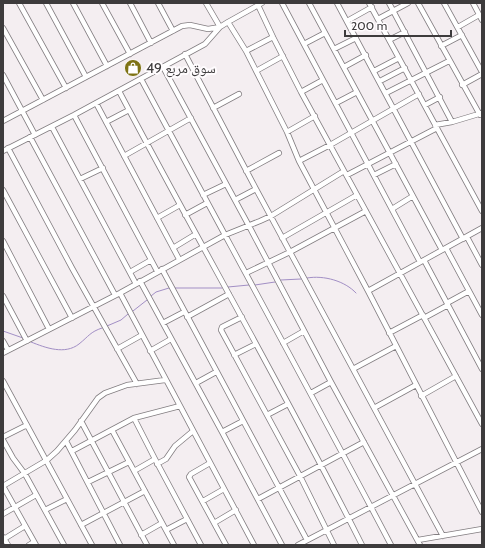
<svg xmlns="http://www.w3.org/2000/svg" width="485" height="548" font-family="Cabin,'Noto Naskh Arabic',sans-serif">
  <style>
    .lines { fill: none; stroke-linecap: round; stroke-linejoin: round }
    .stream { stroke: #a28fc5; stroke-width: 1 }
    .street-casing { stroke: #827d80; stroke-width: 6 }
    .street { stroke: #fff; stroke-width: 4.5 }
    .labels { text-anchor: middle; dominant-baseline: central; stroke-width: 4; stroke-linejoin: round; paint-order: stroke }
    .poi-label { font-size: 14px; fill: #3d3b3c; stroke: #fffcfe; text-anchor: start }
  </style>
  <rect width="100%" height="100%" fill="#f4eef1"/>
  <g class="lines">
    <path class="stream" d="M307 278C324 275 345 281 356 293
      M281 280 301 279
      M255 285 275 282
      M228 287 249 285
      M175 288H222
      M151 296 156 292 169 288
      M133 311 147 300
      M107 326 121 320 128 314
      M3 331 23 338
      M31 342C46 348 65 355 79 344 89 336 90 332 102 328"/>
    <g class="street-casing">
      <path id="street" d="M19 3 66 88
        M46 3 86 77
        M73 3 107 66
        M102 3 130 54
        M130 3 151 43
        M158 3 173 31
        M257 3 273 37 301 92 482 424
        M282 3 420 262
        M309 3 442 250
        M337 3 463 239
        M369 3 482 211
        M389 3 452 122
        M418 3 480 115H482
        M444 3 482 72
        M473 3 482 20
        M378 19 408 3
        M347 21 372 7
        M228 22 246 51 287 132 299 161 368 291 482 512
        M458 27 479 15
        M3 28 43 100
        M389 40 405 32
        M304 44 325 33
        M441 46 462 35
        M334 49 356 38
        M246 51 273 37
        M185 54 256 189 443 536
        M163 67 249 226 331 382 420 545
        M344 67 366 55
        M256 71 283 56
        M374 71 399 58
        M3 75 35 135
        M141 79C224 234 309 389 391 545
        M380 81 405 68
        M462 85 482 74
        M119 91C199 243 285 391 362 545
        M301 92 323 80
        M386 93 449 61
        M96 103 179 259
        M336 103 357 92
        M425 105 440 97
        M213 108 239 94
        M74 115 157 271
        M3 121 182 26 190 25 208 29 220 27 206 3
        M106 122 129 110
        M435 125 452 122 482 113
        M52 127 136 284
        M287 132 315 116
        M30 137 115 295
        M8 148 72 268 137 384
        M3 151 74 115 205 44 220 27 228 22 262 3
        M124 156 191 118
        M299 161 330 145 419 94
        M246 171 279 153
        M347 175 437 128
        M374 175 396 164
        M80 179 103 168
        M3 190 72 318
        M203 195 226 184
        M235 200 256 189
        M392 209 413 196
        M185 215 207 203
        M157 218 180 205
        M467 237 482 265
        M282 238 357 195
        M3 241 49 329
        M173 248 196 234
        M446 248 482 315
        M424 260 482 369
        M162 269 307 540
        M130 272 151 260
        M246 273 290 252 366 211
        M140 281 222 432 282 545
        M368 291 482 228
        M120 293 254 545
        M3 296 27 341
        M447 303 469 291
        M187 317 229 294
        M242 317 222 327 221 330 300 476 334 545
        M424 318 448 305
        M163 323 184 312
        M389 333 423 315
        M3 341 8 350
        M283 343 304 331
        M117 349 142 335
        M150 351 171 339
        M3 353 120 293 225 235 260 221 271 216 344 171
        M234 355 256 344
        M353 369 396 346
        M3 381 92 545
        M196 383 216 372
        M311 393 331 382
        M421 396 456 376
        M374 408 416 385
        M267 415 288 404
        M134 418 155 459 201 545
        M81 421 147 545
        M112 430 174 545
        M222 432 243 421
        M3 437 27 425
        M3 440 13 458 25 474 64 545
        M66 441 120 545
        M72 451 134 418 180 406
        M210 463 191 474 189 477 226 545
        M157 464 166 459 175 446 193 431
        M134 471 155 459
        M88 482 129 462
        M3 486 47 460 57 451 75 430 98 398 105 393 127 385 165 380
        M3 486 36 545
        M258 499 364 442
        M203 501 224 489
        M45 510 67 499
        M3 514 36 495
        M214 523 236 510
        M81 525 145 491
        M166 530 187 519
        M141 535 162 523
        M3 537 8 545
        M4 539 25 526
        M418 540 482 529
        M29 545 34 542
        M298 545 482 449"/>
    </g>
    <use href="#street" class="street"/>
  </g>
  <defs>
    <g id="shop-disc" transform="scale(0.9)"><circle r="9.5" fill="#7e7315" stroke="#fffcfe"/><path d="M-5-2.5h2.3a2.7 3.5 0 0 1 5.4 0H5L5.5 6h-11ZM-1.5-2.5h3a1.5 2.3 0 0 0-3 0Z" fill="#fff"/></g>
  </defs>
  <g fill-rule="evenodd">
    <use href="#shop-disc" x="133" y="68"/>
  </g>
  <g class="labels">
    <g class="poi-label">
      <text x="146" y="68">سوق مربع 49</text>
    </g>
  </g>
  <rect width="485" height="548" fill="none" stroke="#3d3b3c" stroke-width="8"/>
  <path d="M345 30v6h106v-6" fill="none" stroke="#3d3b3c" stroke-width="2"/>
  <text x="351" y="30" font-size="12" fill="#3d3b3c" stroke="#fffcfe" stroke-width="3" paint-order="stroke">200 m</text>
</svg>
